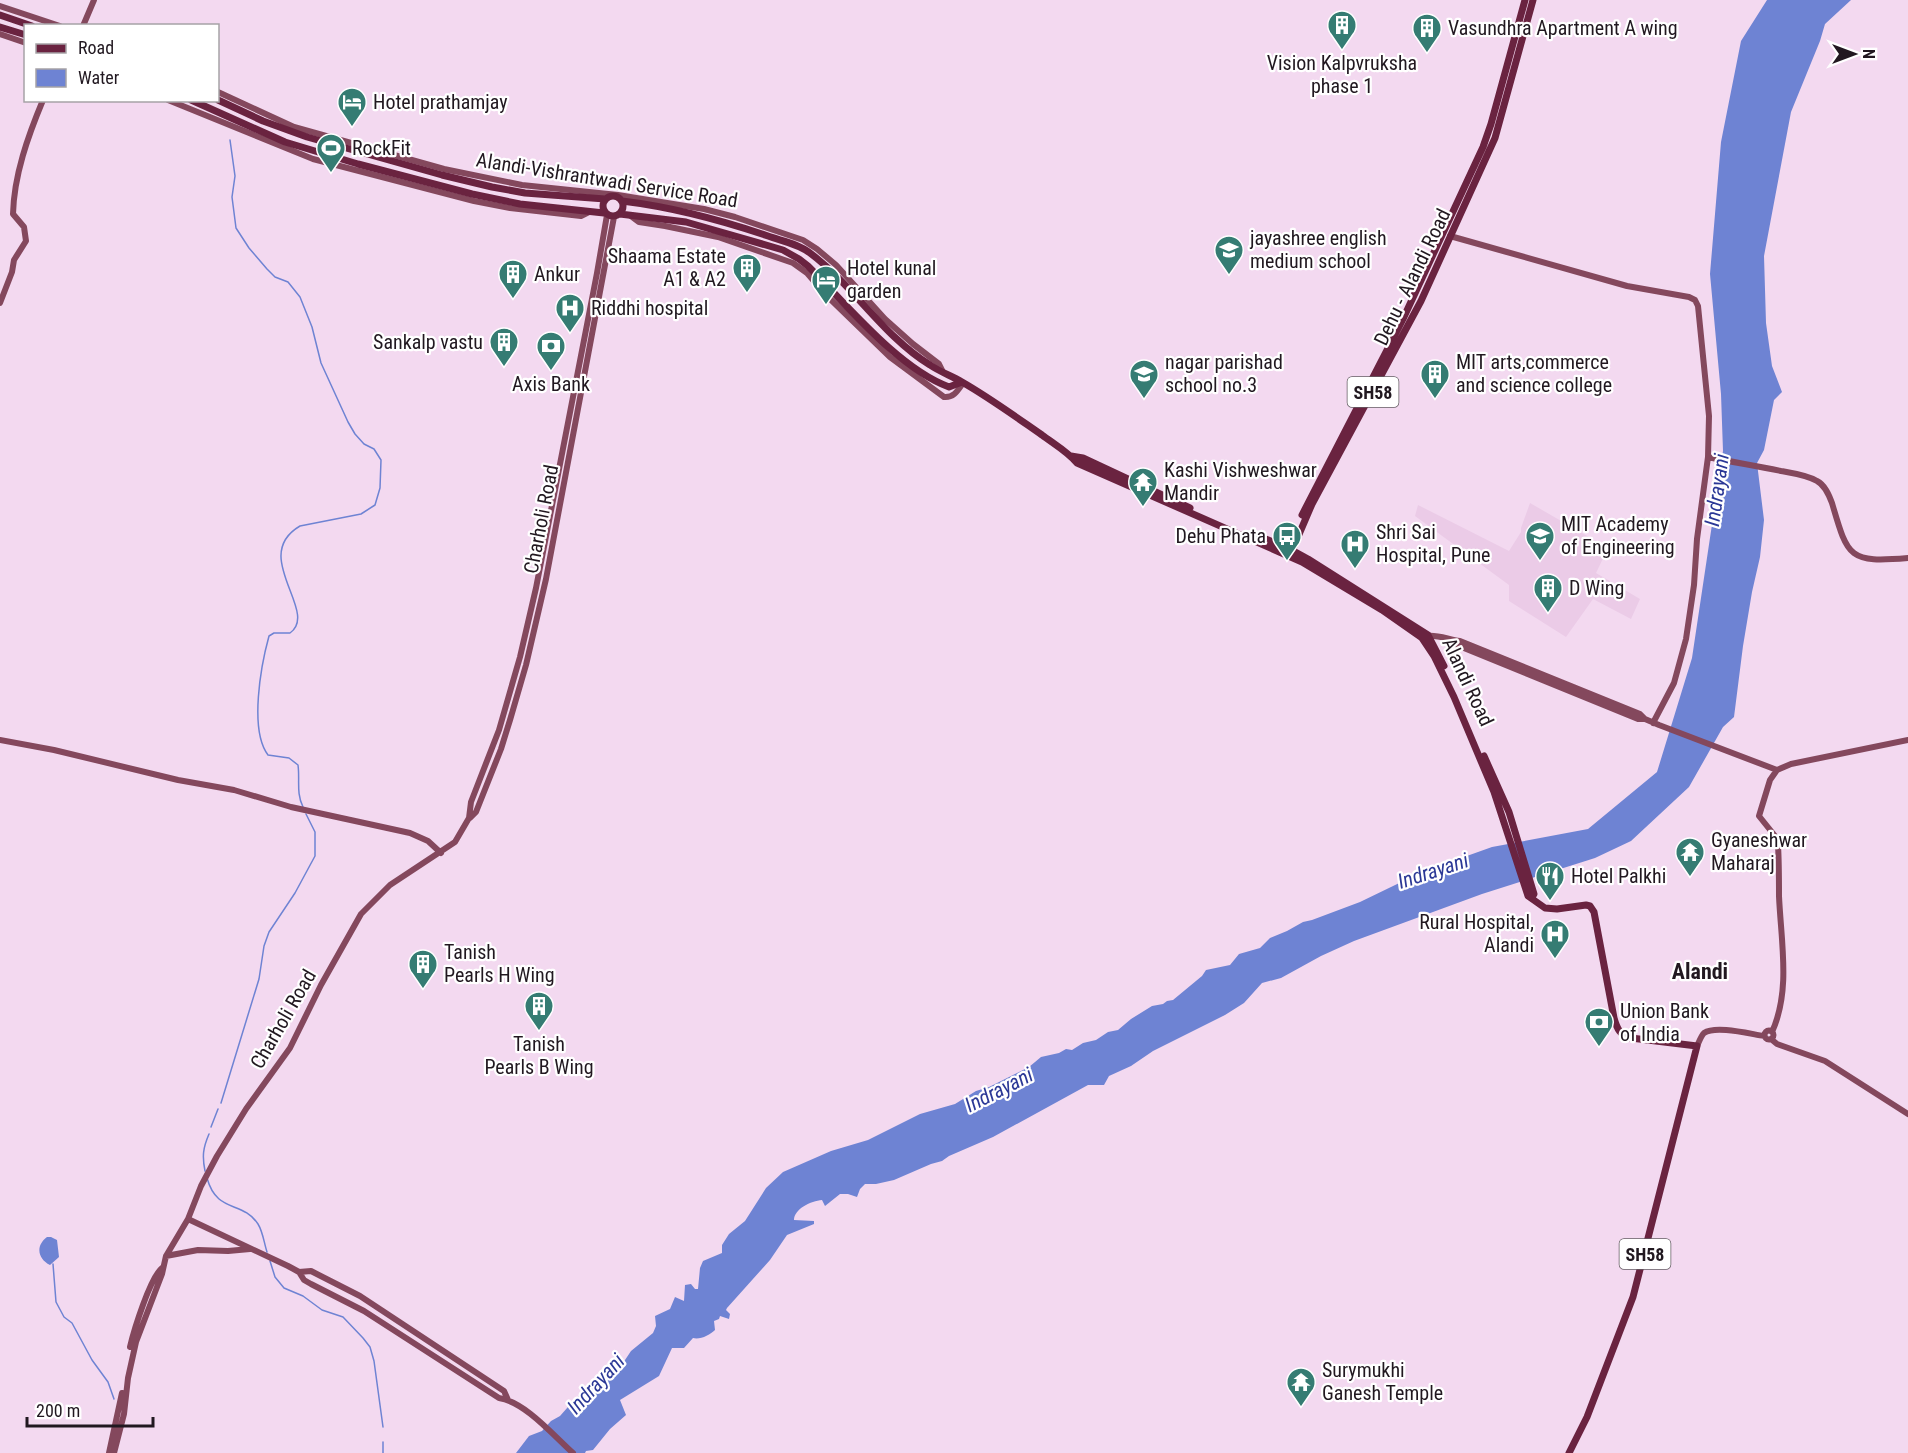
<svg xmlns="http://www.w3.org/2000/svg" width="1908" height="1453" font-family="'Roboto Condensed',sans-serif">
  <style>
    .built { fill: #ebcbe7 }
    .water { fill: #6e83d3 }
    .lines { fill: none; stroke-linecap: round; stroke-linejoin: round }
    .stream { stroke: #6e83d3; stroke-width: 1.5 }
    .secondary { stroke: #84485d; stroke-width: 6 }
    .primary { stroke: #6a2340; stroke-width: 7 }
    .labels { text-anchor: middle; dominant-baseline: central; stroke-width: 4.5; stroke-linejoin: round; paint-order: stroke }
    .shield { fill: #fff; stroke: #645d63; stroke-width: 1.5 }
    .shield-label { font-size: 18px; font-weight: bold; fill: #211820 }
    .poi-label { font-size: 20px; fill: #211820; stroke: #fff; text-anchor: start }
    .street-label { font-size: 20px; fill: #211820; stroke: #fff }
    .water-label { font-size: 21px; font-style: italic; fill: #2b3896; stroke: #fff }
    .quarter-label { font-size: 22px; font-weight: bold; fill: #211820; stroke: #fff }
  </style>
  <rect width="100%" height="100%" fill="#f3d9f0"/>
  <path class="built" d="M1530 503 1608 548 1596 573 1640 599 1631 619 1593 599 1566 637 1509 601V585L1415 516 1418 505 1509 551 1521 532V528Z"/>
  <path class="water" d="M1767 0H1851L1825 24 1820 41 1791 112 1764 256 1766 323 1772 366 1782 392 1774 400 1764 450 1757 463 1764 520 1760 557 1752 592 1743 646 1734 717 1723 727 1689 787 1631 841 1595 858 1482 894 1354 941 1321 956 1281 978 1262 983 1244 1003 1225 1015 1153 1051 1131 1066 1109 1076 1104 1085H1088L993 1137 949 1156 942 1161 931 1164 894 1180 876 1184H865L860 1189 857 1197 848 1194H840L825 1206 822 1200C811 1201 794 1209 794 1220L814 1221V1224L787 1235 770 1260 727 1308 726 1310 730 1314 729 1319 720 1316 719 1319 714 1321 715 1330C710 1335 700 1340 693 1338L684 1348H672L659 1376 620 1400 626 1415 610 1429 593 1450 586 1451 585 1453H516L529 1436 542 1431 551 1421 560 1416 575 1399 603 1380 615 1375 631 1351 653 1333 656 1326 655 1316 670 1309 675 1297 684 1301 685 1285 691 1284 695 1289H698L700 1268 703 1261 722 1253V1245L729 1234 745 1221 766 1188 783 1172 831 1151 868 1140 920 1114 955 1104 976 1091 989 1087 1029 1067 1041 1057 1059 1053 1066 1049 1072 1050 1083 1043 1096 1040 1108 1032 1118 1030 1131 1019 1152 1006 1163 1004 1167 1001 1173 1000 1202 976 1206 970 1230 965 1239 954 1260 948 1270 938 1287 931 1303 922 1312 920 1360 902 1422 872 1492 847 1588 829 1657 772 1692 658 1723 451 1721 394 1710 274 1721 142 1741 41Z
    M47 1237H51L57 1240 59 1257 50 1265C38 1259 35 1246 47 1237Z"/>
  <g class="lines">
    <path class="stream" d="M230 140 235 176 232 197 236 228 249 248 267 269 275 277 288 282 300 297 312 327 321 363 348 422 355 434 364 444 374 449 381 460 380 488 375 505 361 514 300 526C249 556 320 612 290 633H274L269 636C261 665 249 730 268 755L289 758 298 765C300 780 296 793 303 807
      M221 1103 259 979 264 946 269 932 295 893 315 856V832L306 814
      M211 1127 218 1109
      M205 1171C202 1156 203 1148 209 1134
      M207 1178C217 1214 242 1200 258 1224 263 1232 264 1243 267 1252
      M270 1261 275 1277 284 1288 303 1296 322 1310 343 1317 363 1338 370 1347 374 1361 383 1427
      M53 1264 56 1302 64 1317 72 1323 92 1360 108 1382 114 1399
      M383 1453V1442"/>
    <path class="secondary" d="M0 6 60 26
      M83 26 94 0
      M0 34 26 43
      M218 92 294 127 444 169 522 185 618 195 704 209 735 217 803 240 817 249 836 265 885 319 913 344 939 364 943 372
      M168 100 313 159 474 201 510 208 581 216 589 212
      M631 216 639 222 665 226 718 237 793 263 807 273 826 295 890 357 944 397C954 398 958 390 963 383
      M1450 236 1627 286 1689 297 1695 300 1698 306 1709 416 1708 457 1697 539 1694 585 1686 639 1674 683 1653 723
      M0 303 12 272 14 260 26 241 24 227 13 214C14 175 28 136 43 100
      M1708 457C1732 462 1757 466 1781 471 1792 473 1807 475 1817 481 1825 485 1829 495 1832 503 1848 558 1849 563 1908 558
      M1426 636C1438 634 1449 640 1460 641L1640 714 1645 719 1659 725 1777 770
      M1452 641 1459 646 1638 719H1645
      M0 740 54 750 178 780 234 790 291 807 410 833 428 841 441 853
      M470 818 476 812 501 749 510 720 526 665 546 579 614 217
      M1764.5 1035a4.5 4.5 0 1 1 9 0a4.5 4.5 0 1 1-9 0Z
      M1772 1032C1791 990 1781 942 1779 896 1779 879 1779 862 1778 845L1775 836 1759 816 1770 780 1777 770 1791 764 1908 740
      M1771 1039 1777 1044 1825 1061 1908 1114
      M1697 1046C1699 1042 1701 1036 1704 1033 1716 1025 1750 1034 1764 1036
      M188 1219 288 1266 299 1272 304 1280 311 1284 364 1311 499 1398C525 1402 553 1435 573 1453
      M166 1256 198 1250 228 1251 250 1249
      M299 1272 311 1271 360 1296 504 1391 508 1400
      M130 1347C134 1330 150 1278 162 1268
      M109 1453 122 1393
      M114 1453 124 1414 128 1378 136 1342 162 1274 166 1256 188 1219 201 1186 217 1156 246 1109 290 1048 321 985 361 914 390 885 455 842 469 818 471 802 499 730 520 657 536 588 597 273 607 215"/>
    <path class="primary" d="M0 15 32 26
      M0 27 26 35
      M191 100 285 142 358 164 472 194 520 204 604 213
      M218 100 263 121 307 137 442 175 492 187 525 193 605 199
      M603 206a10 10 0 1 1 20 0a10 10 0 1 1-20 0Z
      M622 201C672 207 721 220 768 236 782 241 799 244 810 253 854 286 883 336 930 365 940 372 952 376 962 382 990 398 1016 417 1042 435 1054 444 1068 452 1077 463L1302 562 1382 610 1422 638 1434 656 1454 697 1494 792 1528 896 1545 908 1557 909 1586 905 1590 906 1594 912 1614 1018C1617 1029 1620 1035 1631 1038L1697 1046 1633 1297 1587 1417 1569 1453
      M620 214 686 222 783 250 799 259 808 266C846 304 899 369 949 387L962 382
      M1071 456 1083 458 1190 508
      M1302 515 1403 319 1483 147 1491 124 1525 0
      M1253 534 1288 548 1308 559 1428 635 1444 666
      M1291 553 1312 504 1421 301 1495 138 1533 0
      M1484 756 1509 812 1534 894 1532 897"/>
  </g>
  <defs>
    <g id="building-pin" transform="scale(1.5)"><path d="M0 17L-7.5 6A9.5 9.5 0 1 1 7.5 6Z" fill="#357c73" stroke="#fff"/><path d="M-4-6H4V6H1V3H-1V6H-4ZM-2.5-4.3h1.7v1.8h-1.7ZM.8-4.3h1.7v1.8H.8ZM-2.5-1h1.7V.8h-1.7ZM.8-1h1.7V.8H.8Z" fill="#fff"/></g>
    <g id="hotel-pin" transform="scale(1.5)"><path d="M0 17L-7.5 6A9.5 9.5 0 1 1 7.5 6Z" fill="#357c73" stroke="#fff"/><path d="M-6-4.5h1.5V1H6V5H4.5V3h-9V5H-6ZM-4 0a1.8 1.8 0 1 1 3.6 0ZM.5 0V-2.5h3Q6-2.5 6 0Z" fill="#fff"/></g>
    <g id="stadium-pin" transform="scale(1.5)"><path d="M0 17L-7.5 6A9.5 9.5 0 1 1 7.5 6Z" fill="#357c73" stroke="#fff"/><path d="M0-5a6.5 5 0 1 0 0 10a6.5 5 0 1 0 0-10ZM-3.5-1.8h7v3.6h-7Z" fill="#fff"/></g>
    <g id="school-pin" transform="scale(1.5)"><path d="M0 17L-7.5 6A9.5 9.5 0 1 1 7.5 6Z" fill="#357c73" stroke="#fff"/><path d="M0-5L7-2L0 1L-7-2ZM-4 1L0 2.5L4 1V4Q0 6-4 4Z" fill="#fff"/></g>
    <g id="hospital-pin" transform="scale(1.5)"><path d="M0 17L-7.5 6A9.5 9.5 0 1 1 7.5 6Z" fill="#357c73" stroke="#fff"/><path d="M-5-5h3v3.5h4V-5h3V5h-3V1.5h-4V5h-3Z" fill="#fff"/></g>
    <g id="bank-pin" transform="scale(1.5)"><path d="M0 17L-7.5 6A9.5 9.5 0 1 1 7.5 6Z" fill="#357c73" stroke="#fff"/><path d="M-6-4H6V4H-6ZM0-2.3a2.3 2.3 0 1 0 0 4.6a2.3 2.3 0 1 0 0-4.6Z" fill="#fff"/></g>
    <g id="temple-pin" transform="scale(1.5)"><path d="M0 17L-7.5 6A9.5 9.5 0 1 1 7.5 6Z" fill="#357c73" stroke="#fff"/><path d="M0-6L5-2H3V0L6.5 2.5H4V6H1.5V3h-3V6H-4V2.5H-6.5L-3 0V-2H-5Z" fill="#fff"/></g>
    <g id="bus-pin" transform="scale(1.5)"><path d="M0 17L-7.5 6A9.5 9.5 0 1 1 7.5 6Z" fill="#357c73" stroke="#fff"/><path d="M-5-6H5V4H4V6H2V4H-2V6H-4V4H-5ZM-3.5-4V0h7V-4ZM-3.5 1.2v1.5H-2V1.2ZM2 1.2v1.5H3.5V1.2Z" fill="#fff"/></g>
    <g id="university-pin" transform="scale(1.5)"><path d="M0 17L-7.5 6A9.5 9.5 0 1 1 7.5 6Z" fill="#357c73" stroke="#fff"/><path d="M0-5L7-2L0 1L-7-2ZM-4 1L0 2.5L4 1V4Q0 6-4 4Z" fill="#fff"/></g>
    <g id="restaurant-pin" transform="scale(1.5)"><path d="M0 17L-7.5 6A9.5 9.5 0 1 1 7.5 6Z" fill="#357c73" stroke="#fff"/><path d="M-5-6h1v4h1v-4h1v4h1v-4h1v5L-1.5 .5V6h-2V.5L-5-1ZM5-6V6H3V1.5H1.5Q1.5-4 5-6Z" fill="#fff"/></g>
  </defs>
  <g fill-rule="evenodd">
    <use href="#building-pin" x="1342" y="25"/>
    <use href="#building-pin" x="1427" y="28"/>
    <use href="#hotel-pin" x="352" y="102"/>
    <use href="#stadium-pin" x="331" y="148"/>
    <use href="#school-pin" x="1229" y="250"/>
    <use href="#building-pin" x="747" y="268"/>
    <use href="#building-pin" x="513" y="274"/>
    <use href="#hotel-pin" x="826" y="280"/>
    <use href="#hospital-pin" x="570" y="308"/>
    <use href="#building-pin" x="504" y="342"/>
    <use href="#bank-pin" x="551" y="346"/>
    <use href="#school-pin" x="1144" y="374"/>
    <use href="#building-pin" x="1435" y="374"/>
    <use href="#temple-pin" x="1143" y="482"/>
    <use href="#bus-pin" x="1287" y="536"/>
    <use href="#university-pin" x="1540" y="536"/>
    <use href="#hospital-pin" x="1355" y="544"/>
    <use href="#building-pin" x="1548" y="588"/>
    <use href="#temple-pin" x="1690" y="852"/>
    <use href="#restaurant-pin" x="1550" y="876"/>
    <use href="#hospital-pin" x="1555" y="934"/>
    <use href="#building-pin" x="423" y="964"/>
    <use href="#building-pin" x="539" y="1006"/>
    <use href="#bank-pin" x="1599" y="1022"/>
    <use href="#temple-pin" x="1301" y="1382"/>
  </g>
  <g class="labels">
    <g class="shield">
      <rect x="1347.5" y="377" width="51" height="30" rx="4.5"/>
      <rect x="1619.5" y="1239" width="51" height="30" rx="4.5"/>
    </g>
    <g class="shield-label">
      <text x="1373" y="392">SH58</text>
      <text x="1645" y="1254">SH58</text>
    </g>
    <g class="poi-label">
      <text x="1448" y="28">Vasundhra Apartment A wing</text>
      <text x="1342" y="63" text-anchor="middle">Vision Kalpvruksha<tspan x="1342" dy="23">phase 1</tspan></text>
      <text x="373" y="102">Hotel prathamjay</text>
      <text x="352" y="148">RockFit</text>
      <text x="1250" y="238">jayashree english<tspan x="1250" dy="23">medium school</tspan></text>
      <text x="726" y="256" text-anchor="end">Shaama Estate<tspan x="726" dy="23">A1 &amp; A2</tspan></text>
      <text x="847" y="268">Hotel kunal<tspan x="847" dy="23">garden</tspan></text>
      <text x="534" y="274">Ankur</text>
      <text x="591" y="308">Riddhi hospital</text>
      <text x="483" y="342" text-anchor="end">Sankalp vastu</text>
      <text x="1165" y="362">nagar parishad<tspan x="1165" dy="23">school no.3</tspan></text>
      <text x="1456" y="362">MIT arts,commerce<tspan x="1456" dy="23">and science college</tspan></text>
      <text x="551" y="384" text-anchor="middle">Axis Bank</text>
      <text x="1164" y="470">Kashi Vishweshwar<tspan x="1164" dy="23">Mandir</tspan></text>
      <text x="1561" y="524">MIT Academy<tspan x="1561" dy="23">of Engineering</tspan></text>
      <text x="1376" y="532">Shri Sai<tspan x="1376" dy="23">Hospital, Pune</tspan></text>
      <text x="1266" y="536" text-anchor="end">Dehu Phata</text>
      <text x="1569" y="588">D Wing</text>
      <text x="1711" y="840">Gyaneshwar<tspan x="1711" dy="23">Maharaj</tspan></text>
      <text x="1571" y="876">Hotel Palkhi</text>
      <text x="1534" y="922" text-anchor="end">Rural Hospital,<tspan x="1534" dy="23">Alandi</tspan></text>
      <text x="444" y="952">Tanish<tspan x="444" dy="23">Pearls H Wing</tspan></text>
      <text x="1620" y="1011">Union Bank<tspan x="1620" dy="23">of India</tspan></text>
      <text x="539" y="1044" text-anchor="middle">Tanish<tspan x="539" dy="23">Pearls B Wing</tspan></text>
      <text x="1322" y="1370">Surymukhi<tspan x="1322" dy="23">Ganesh Temple</tspan></text>
    </g>
    <g class="street-label">
      <text transform="translate(607 180) rotate(9)">Alandi-Vishrantwadi Service Road</text>
      <text transform="translate(1412 277) rotate(-64)">Dehu - Alandi Road</text>
      <text transform="translate(541 519) rotate(-79)">Charholi Road</text>
      <text transform="translate(1468 682) rotate(65)">Alandi Road</text>
      <text transform="translate(283 1019) rotate(-60)">Charholi Road</text>
    </g>
    <g class="water-label">
      <text transform="translate(1717 490) rotate(-82)">Indrayani</text>
      <text transform="translate(1433 871) rotate(-18)">Indrayani</text>
      <text transform="translate(999 1090) rotate(-27)">Indrayani</text>
      <text transform="translate(596 1384) rotate(-47)">Indrayani</text>
    </g>
    <g class="quarter-label">
      <text x="1700" y="971">Alandi</text>
    </g>
  </g>
  <rect x="24" y="24" width="195" height="78" fill="#ffffff" stroke="#a6a3a6" stroke-width="1.5"/>
  <rect x="36" y="44" width="30" height="9" fill="#6a2340" stroke="#a6a3a6" stroke-width="1.5"/>
  <text x="78" y="54" font-size="18" fill="#211820">Road</text>
  <rect x="36" y="69" width="30" height="18" fill="#6e83d3" stroke="#a6a3a6" stroke-width="1.5"/>
  <text x="78" y="84" font-size="18" fill="#211820">Water</text>
  <g transform="translate(1854 54) rotate(90)" stroke="#ffffff" stroke-width="4.5" paint-order="stroke">
  <path d="M0-4.5L10 22L0 15L-10 22Z" fill="#211820"/>
  <text y="-9" font-size="16" font-weight="bold" text-anchor="middle" fill="#211820">N</text>
  </g>
  <path d="M27 1417v9h126v-9" fill="none" stroke="#211820" stroke-width="3"/>
  <text x="36" y="1417" font-size="18" fill="#211820" stroke="#ffffff" stroke-width="4.5" paint-order="stroke">200 m</text>
</svg>
